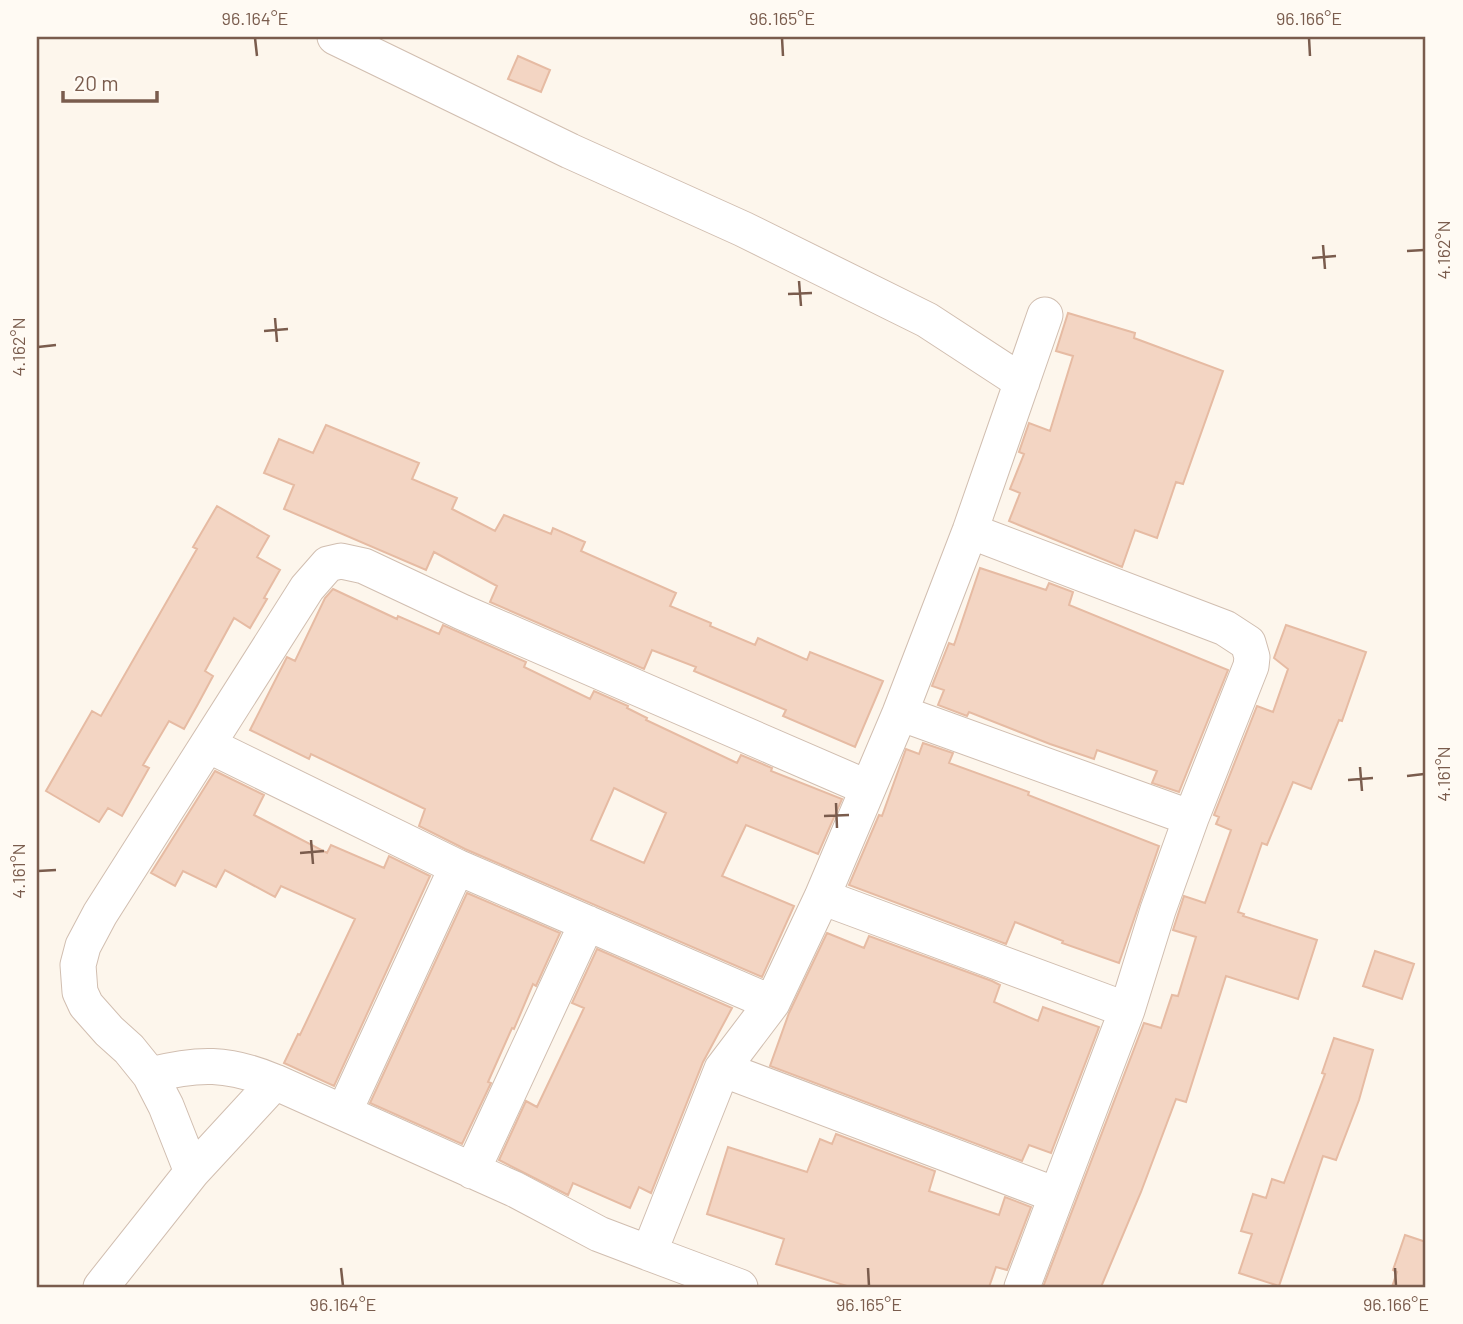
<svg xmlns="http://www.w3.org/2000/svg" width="1463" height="1324" font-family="Barlow,sans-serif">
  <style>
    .building { fill: #f3d5c3; stroke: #e6bba3; stroke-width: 2; fill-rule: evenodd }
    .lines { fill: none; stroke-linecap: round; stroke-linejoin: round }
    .street-casing { stroke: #d1beb0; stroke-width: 37 }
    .street { stroke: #fff; stroke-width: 35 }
    .ticks { fill: none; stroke: #7a5c4d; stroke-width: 2.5 }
    .neatline { fill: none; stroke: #7a5c4d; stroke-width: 2.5 }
    .ticks-label { font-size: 18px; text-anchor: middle; fill: #7a5c4d }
  </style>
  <rect width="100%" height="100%" fill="#fdf6ec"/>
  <path class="building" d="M518 56 550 70 541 92 508 79Z
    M1068 313 1135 333 1134 338 1223 371 1183 484 1176 482 1157 538 1135 530 1122 567 1009 521 1020 493 1010 489 1024 454 1019 452 1029 423 1050 431 1073 356 1056 351Z
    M326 425 419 463 412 479 457 498 452 509 495 531 504 515 551 534 553 528 585 542 581 551 676 593 670 606 711 623 710 626 755 645 758 638 807 660 810 652 883 681 855 747 783 716 786 710 694 671 696 667 652 650 644 669 490 602 497 586 434 552 426 570 284 509 294 485 264 473 279 439 313 453Z
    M217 506 269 536 257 557 280 570 264 598 267 599 250 628 234 618 205 671 213 676 198 704 184 729 169 721 143 765 149 768 122 816 108 808 99 822 46 791 92 711 101 716 197 549 193 547Z
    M980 568 1046 590 1049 583 1073 592 1069 605 1228 670 1179 792 1152 783 1157 771 1097 750 1094 759 1050 744 969 712 967 716 938 705 944 690 932 686 949 643 954 645Z
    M333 589 397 619 398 616 439 634 443 625 526 662 524 667 590 699 594 691 628 706 627 708 647 718 646 720 737 763 741 755 772 768 771 771 842 799 818 854 746 825 722 876 794 906 762 977 465 849 419 826 425 809 311 754 309 759 250 730 286 659 287 657 295 661 325 598ZM614 788 666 813 644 863 591 840Z
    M1286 625 1366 652 1342 721 1339 720 1311 789 1293 782 1267 845 1262 843 1238 912 1244 914 1243 916 1317 940 1298 999 1226 976 1186 1102 1176 1099 1141 1192 1101 1287H1043L1144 1023 1161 1028 1172 995 1178 996 1196 937 1173 930 1184 896 1205 903 1231 830 1216 824 1219 817 1214 815 1257 706 1273 712 1288 669 1274 658Z
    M923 743 953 753 949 763 1029 792 1028 795 1159 846 1119 963 1062 943 1063 941 1015 922 1006 944 849 885 879 815 882 816 906 749 919 754Z
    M215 771 264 795 254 815 327 853 331 845 384 868 389 856 430 876 334 1086 284 1063 298 1034 300 1035 355 919 281 886 275 897 225 870 216 887 183 871 175 886 151 873Z
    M467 893 560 933 536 986 533 984 514 1029 512 1028 488 1082 491 1083 462 1144 370 1103Z
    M827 933 864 948 869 936 992 981 1000 985 994 1002 1038 1021 1043 1007 1099 1027 1051 1153 1029 1145 1022 1161 770 1066 789 1013Z
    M597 949 732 1008 703 1062 651 1193 639 1187 630 1208 573 1183 568 1195 499 1160 526 1101 537 1107 584 1008 572 1003Z
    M1375 951 1414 964 1402 999 1363 986Z
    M1334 1038 1373 1050 1359 1100 1336 1160 1323 1156 1279 1286 1239 1273 1252 1234 1241 1231 1253 1194 1266 1198 1272 1179 1284 1183 1325 1074 1322 1073Z
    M836 1134 935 1171 929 1191 999 1215 1005 1197 1031 1207 1007 1270 996 1267 989 1287H850L776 1264 784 1239 707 1214 728 1147 807 1172 820 1139 832 1144Z
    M1405 1235 1426 1242V1287H1392L1397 1272 1393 1270Z"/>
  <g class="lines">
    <g class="street-casing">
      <path id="street" d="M335 37 570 151 743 229 927 320 1022 382
        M970 531 1225 628 1248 643 1252 657 1251 666 1191 818 1158 910 1127 1010 1022 1287
        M900 713 1191 818
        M208 745 457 867 772 1003
        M822 897 1127 1010
        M722 1069 1056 1195
        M150 1075C198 1063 228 1062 275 1082
        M344 1112 457 867
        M472 1171 587 923
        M192 1172 166 1106 150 1075 129 1049 109 1031 86 1005 80 992 78 965 83 946 100 914 307 588 328 564 341 561 364 566 462 612 868 788
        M649 1253 740 1287
        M101 1287 192 1172 275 1082 514 1189 599 1234 649 1253 722 1069 772 1003 822 897 900 713 970 531 1045 315"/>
    </g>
    <use href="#street" class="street"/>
  </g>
  <path class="ticks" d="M255 38 257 56M782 38 783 56M1309 38 1310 56M1323 245 1325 269M1407 251 1424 250M1312 258 1336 256M799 281 801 306M788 294 812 293M275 318 277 342M264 331 288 329M38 347 56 345M1360 767 1362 791M1407 776 1424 774M1348 780 1373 778M836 803 837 828M824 816 849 815M311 840 313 864M300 853 324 851M38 871 56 870M341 1268 343 1286M868 1268 869 1286M1395 1268 1396 1286"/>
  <rect width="1463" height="1324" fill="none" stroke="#fffaf3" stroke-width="77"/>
  <path d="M63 91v10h94v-10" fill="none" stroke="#7a5c4d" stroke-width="3.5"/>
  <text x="74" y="91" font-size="21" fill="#7a5c4d" stroke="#fffaf3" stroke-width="5" paint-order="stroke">20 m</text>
  <rect x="38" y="38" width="1386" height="1248" class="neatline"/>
  <g class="ticks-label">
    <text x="255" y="25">96.164°E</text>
    <text x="782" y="25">96.165°E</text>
    <text x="1309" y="25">96.166°E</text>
    <text transform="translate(1444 250) rotate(-90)" y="6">4.162°N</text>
    <text transform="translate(19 347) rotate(-90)" y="6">4.162°N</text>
    <text transform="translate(1444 774) rotate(-90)" y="6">4.161°N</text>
    <text transform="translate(19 871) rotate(-90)" y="6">4.161°N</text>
    <text x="343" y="1311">96.164°E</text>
    <text x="869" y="1311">96.165°E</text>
    <text x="1396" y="1311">96.166°E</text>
  </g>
</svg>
